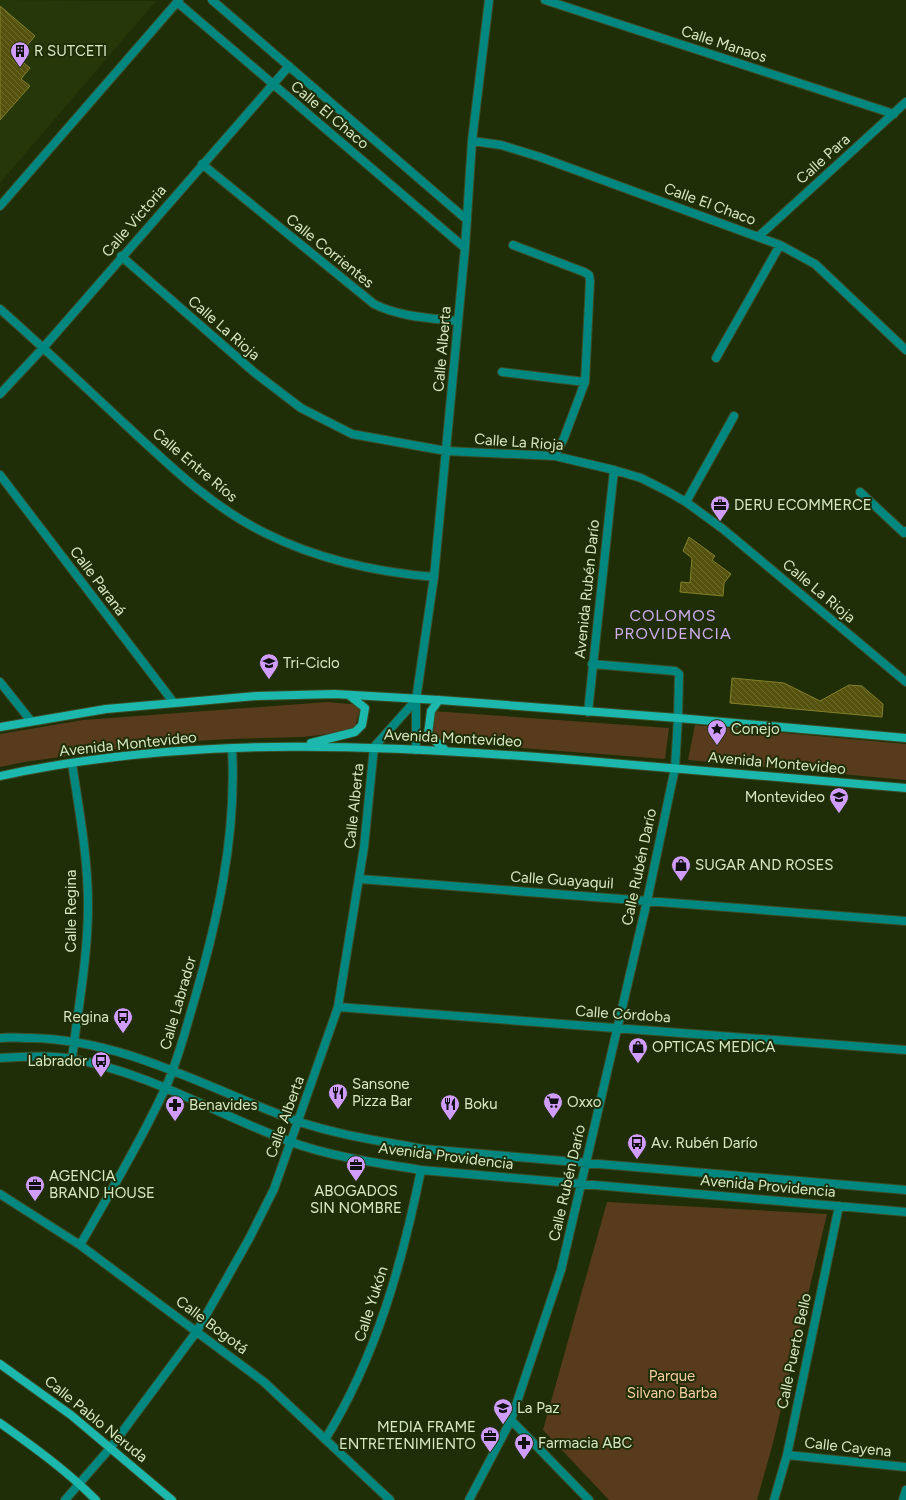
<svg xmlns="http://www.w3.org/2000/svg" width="906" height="1500" font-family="Figtree,sans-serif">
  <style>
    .built { fill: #26370a }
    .green { fill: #573b1c }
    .building { fill: url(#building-back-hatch); stroke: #84812b }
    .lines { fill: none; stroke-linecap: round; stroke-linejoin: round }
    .street-casing { stroke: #3c4c24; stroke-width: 10 }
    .secondary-casing { stroke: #3c4c24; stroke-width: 10 }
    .street { stroke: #00877f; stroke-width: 8 }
    .secondary { stroke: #1cb7ad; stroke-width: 8 }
    .labels { text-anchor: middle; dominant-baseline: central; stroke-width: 4; stroke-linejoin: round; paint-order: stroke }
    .street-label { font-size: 15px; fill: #d7e9c3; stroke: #1f2e06 }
    .poi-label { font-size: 15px; fill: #d7e9c3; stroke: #1f2e06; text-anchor: start }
    .park-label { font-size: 15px; fill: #f8cda1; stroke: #1f2e06 }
    .neighbourhood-label { font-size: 16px; letter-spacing: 1px; fill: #d0adf1; stroke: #1f2e06 }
  </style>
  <defs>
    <pattern id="building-back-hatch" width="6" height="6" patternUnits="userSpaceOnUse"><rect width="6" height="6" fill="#54520d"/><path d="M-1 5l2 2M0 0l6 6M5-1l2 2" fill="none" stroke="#6c6b2f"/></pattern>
  </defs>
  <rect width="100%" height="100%" fill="#1f2e06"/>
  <path class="built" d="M0 0 156 1 0 183Z"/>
  <path class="green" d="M327 702 361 705 354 731 303 737 230 739 160 743 24 762 0 767V734L83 720Z
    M432 711 669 728 665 759 441 742C431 732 430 725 432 711Z
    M695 725 906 744V780L688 760Z
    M607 1202 827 1214 773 1443 757 1500H609L543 1430Z"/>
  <path class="building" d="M0 6 35 36 17 57 30 68 21 79 30 86 0 120Z
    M689 537 715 556 712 560 731 574 724 583 723 596 680 592 681 582 690 583 692 558 683 551Z
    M732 678 784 683 820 701 849 685 862 686 883 704 882 717 730 703Z"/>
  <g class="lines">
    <g class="street-casing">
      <path id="street" d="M212 0 467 220
        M545 0 894 114
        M177 2 465 248
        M472 141 501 145 540 157 780 245 815 264 906 350
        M202 164 374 304C400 317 429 318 458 321
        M0 206 179 0
        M758 237 906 102
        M513 245 584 272 589 275 590 281 585 382 564 438 555 456
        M121 256 255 373 301 408 352 434 446 451 555 456 614 470 641 478 665 490 686 502 723 529 906 682
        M0 309C43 347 85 387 127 426 170 466 212 507 265 533 319 560 375 572 434 577
        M716 358 780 245
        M502 372 585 382
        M0 394 43 348 289 66
        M0 475 174 703
        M860 492 904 533 906 531
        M686 502 734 416
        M0 682 31 721
        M588 712 614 470
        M416 750V700L434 577 465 248 472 141 489 0
        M72 763C79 810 88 857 88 905 88 957 78 1008 72 1059
        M360 879 906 921
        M338 1007 906 1050
        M0 1038C10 1037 20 1038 30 1038 125 1039 210 1090 297 1121 337 1135 382 1141 424 1149L906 1190
        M0 1058C24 1057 49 1055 73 1059 150 1073 218 1115 291 1142 332 1157 378 1163 421 1170L906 1212
        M0 1194 80 1245 264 1382 390 1500
        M80 1245C110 1193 140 1142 165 1089 177 1063 184 1035 192 1008 217 923 237 837 232 748
        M511 1420 589 1500
        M326 1438C376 1357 402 1264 421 1170
        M787 1455 906 1467
        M65 1500 111 1447 197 1331 249 1239 274 1189 338 1007 364 847 374 747 416 700
        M469 1500 511 1420 561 1270 647 901 675 768 678 718 679 674 675 671 592 664
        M774 1500 787 1455 839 1206
        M903 1500 906 1490"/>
    </g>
    <g class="secondary-casing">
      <path id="secondary" d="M439 700 431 711 428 734 446 751
        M0 727 106 709 257 696 335 694 439 700 678 718 906 738
        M311 743 355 732 362 725 365 708 350 696
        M0 776C193 734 391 745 587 761 693 770 800 779 906 788
        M0 1364 71 1415 172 1500
        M0 1423C34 1447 67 1471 96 1500"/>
    </g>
    <use href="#street" class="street"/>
    <use href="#secondary" class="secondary"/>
  </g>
  <defs>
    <g id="building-pin" transform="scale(1)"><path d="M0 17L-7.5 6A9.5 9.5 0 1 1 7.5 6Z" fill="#d09dfe" stroke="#1f2e06"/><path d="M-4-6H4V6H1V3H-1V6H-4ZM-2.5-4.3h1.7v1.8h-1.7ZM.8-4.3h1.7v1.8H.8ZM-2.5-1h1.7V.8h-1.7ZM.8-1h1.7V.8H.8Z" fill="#111"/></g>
    <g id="office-pin" transform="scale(1)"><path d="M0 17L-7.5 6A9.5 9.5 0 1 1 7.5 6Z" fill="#d09dfe" stroke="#1f2e06"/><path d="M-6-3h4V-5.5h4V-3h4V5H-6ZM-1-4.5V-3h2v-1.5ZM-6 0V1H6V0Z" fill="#111"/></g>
    <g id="school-pin" transform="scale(1)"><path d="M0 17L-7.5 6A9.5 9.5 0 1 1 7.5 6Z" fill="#d09dfe" stroke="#1f2e06"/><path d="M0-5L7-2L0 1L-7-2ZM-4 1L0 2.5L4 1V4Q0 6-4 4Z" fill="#111"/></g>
    <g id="sight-pin" transform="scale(1)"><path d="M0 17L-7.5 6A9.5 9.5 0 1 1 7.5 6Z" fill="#d09dfe" stroke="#1f2e06"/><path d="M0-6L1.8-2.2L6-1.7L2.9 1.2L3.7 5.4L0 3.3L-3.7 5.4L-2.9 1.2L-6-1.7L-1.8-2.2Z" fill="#111"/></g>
    <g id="shop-pin" transform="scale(1)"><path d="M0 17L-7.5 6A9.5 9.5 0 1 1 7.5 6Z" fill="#d09dfe" stroke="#1f2e06"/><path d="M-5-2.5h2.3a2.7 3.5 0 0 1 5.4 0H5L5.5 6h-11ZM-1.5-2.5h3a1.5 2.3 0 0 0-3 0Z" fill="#111"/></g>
    <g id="bus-pin" transform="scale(1)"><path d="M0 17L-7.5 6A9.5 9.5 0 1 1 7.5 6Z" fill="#d09dfe" stroke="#1f2e06"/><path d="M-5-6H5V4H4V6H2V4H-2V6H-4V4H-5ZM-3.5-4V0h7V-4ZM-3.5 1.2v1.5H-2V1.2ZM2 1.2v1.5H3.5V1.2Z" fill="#111"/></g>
    <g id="restaurant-pin" transform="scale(1)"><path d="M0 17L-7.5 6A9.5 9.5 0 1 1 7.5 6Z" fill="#d09dfe" stroke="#1f2e06"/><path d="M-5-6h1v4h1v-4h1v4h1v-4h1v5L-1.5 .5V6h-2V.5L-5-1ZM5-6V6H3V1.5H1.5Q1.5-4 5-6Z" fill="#111"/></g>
    <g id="supermarket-pin" transform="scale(1)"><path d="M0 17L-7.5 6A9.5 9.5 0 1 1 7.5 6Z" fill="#d09dfe" stroke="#1f2e06"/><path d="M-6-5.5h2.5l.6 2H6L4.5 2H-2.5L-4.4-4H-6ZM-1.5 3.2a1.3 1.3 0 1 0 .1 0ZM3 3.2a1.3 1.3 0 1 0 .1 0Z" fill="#111"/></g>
    <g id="pharmacy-pin" transform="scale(1)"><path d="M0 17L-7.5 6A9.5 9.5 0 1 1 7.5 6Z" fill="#d09dfe" stroke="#1f2e06"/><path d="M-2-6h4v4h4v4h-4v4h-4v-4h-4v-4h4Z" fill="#111"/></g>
  </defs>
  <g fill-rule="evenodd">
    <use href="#building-pin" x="20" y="51"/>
    <use href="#office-pin" x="720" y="505"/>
    <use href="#school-pin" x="269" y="663"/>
    <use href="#sight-pin" x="717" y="729"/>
    <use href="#school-pin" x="839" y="797"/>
    <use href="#shop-pin" x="681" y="865"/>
    <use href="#bus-pin" x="123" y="1017"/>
    <use href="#shop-pin" x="638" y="1047"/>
    <use href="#bus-pin" x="101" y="1061"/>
    <use href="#restaurant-pin" x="338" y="1093"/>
    <use href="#supermarket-pin" x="553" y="1102"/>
    <use href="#restaurant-pin" x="450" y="1104"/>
    <use href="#pharmacy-pin" x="175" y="1105"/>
    <use href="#bus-pin" x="637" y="1143"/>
    <use href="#office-pin" x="356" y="1165"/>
    <use href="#office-pin" x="35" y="1185"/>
    <use href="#school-pin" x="503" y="1408"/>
    <use href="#office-pin" x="490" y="1436"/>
    <use href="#pharmacy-pin" x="524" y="1443"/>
  </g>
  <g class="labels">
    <g class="street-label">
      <text transform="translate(724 44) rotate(18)">Calle Manaos</text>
      <text transform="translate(330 115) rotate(40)">Calle El Chaco</text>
      <text transform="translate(823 159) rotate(-42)">Calle Para</text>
      <text transform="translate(710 204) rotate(20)">Calle El Chaco</text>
      <text transform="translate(134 221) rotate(-49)">Calle Victoria</text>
      <text transform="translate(330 251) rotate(39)">Calle Corrientes</text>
      <text transform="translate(224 328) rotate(41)">Calle La Rioja</text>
      <text transform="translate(442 349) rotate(-85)">Calle Alberta</text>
      <text transform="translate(519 442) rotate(4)">Calle La Rioja</text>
      <text transform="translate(195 465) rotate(40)">Calle Entre Ríos</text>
      <text transform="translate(98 581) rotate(53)">Calle Paraná</text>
      <text transform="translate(587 589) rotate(-84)">Avenida Rubén Darío</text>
      <text transform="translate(819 591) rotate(40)">Calle La Rioja</text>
      <text transform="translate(453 738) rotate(3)">Avenida Montevideo</text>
      <text transform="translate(128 744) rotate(-6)">Avenida Montevideo</text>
      <text transform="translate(777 763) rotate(5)">Avenida Montevideo</text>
      <text transform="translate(354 806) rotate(-84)">Calle Alberta</text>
      <text transform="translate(639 867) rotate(-78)">Calle Rubén Darío</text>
      <text transform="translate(562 880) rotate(4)">Calle Guayaquil</text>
      <text transform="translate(71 911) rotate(-90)">Calle Regina</text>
      <text transform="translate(178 1003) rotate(-74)">Calle Labrador</text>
      <text transform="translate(623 1014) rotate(4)">Calle Córdoba</text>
      <text transform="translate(285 1117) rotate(-70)">Calle Alberta</text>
      <text transform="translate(446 1156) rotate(7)">Avenida Providencia</text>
      <text transform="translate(567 1183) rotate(-77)">Calle Rubén Darío</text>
      <text transform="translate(768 1186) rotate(5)">Avenida Providencia</text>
      <text transform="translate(371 1304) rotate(-72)">Calle Yukón</text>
      <text transform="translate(212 1325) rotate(37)">Calle Bogotá</text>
      <text transform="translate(794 1351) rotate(-78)">Calle Puerto Bello</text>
      <text transform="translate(96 1419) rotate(39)">Calle Pablo Neruda</text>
      <text transform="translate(848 1447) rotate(6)">Calle Cayena</text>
    </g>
    <g class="poi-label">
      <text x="34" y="51">R SUTCETI</text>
      <text x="734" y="505">DERU ECOMMERCE</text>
      <text x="283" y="663">Tri-Ciclo</text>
      <text x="731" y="729">Conejo</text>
      <text x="825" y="797" text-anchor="end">Montevideo</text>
      <text x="695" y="865">SUGAR AND ROSES</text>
      <text x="109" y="1017" text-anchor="end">Regina</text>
      <text x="652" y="1047">OPTICAS MEDICA</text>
      <text x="87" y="1061" text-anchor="end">Labrador</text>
      <text x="352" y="1084">Sansone<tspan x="352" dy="17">Pizza Bar</tspan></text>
      <text x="567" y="1102">Oxxo</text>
      <text x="464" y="1104">Boku</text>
      <text x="189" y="1105">Benavides</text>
      <text x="651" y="1143">Av. Rubén Darío</text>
      <text x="49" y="1176">AGENCIA<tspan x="49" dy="17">BRAND HOUSE</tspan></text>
      <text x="356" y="1191" text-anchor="middle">ABOGADOS<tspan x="356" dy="17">SIN NOMBRE</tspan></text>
      <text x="517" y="1408">La Paz</text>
      <text x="476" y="1427" text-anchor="end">MEDIA FRAME<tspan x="476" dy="17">ENTRETENIMIENTO</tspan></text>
      <text x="538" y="1443">Farmacia ABC</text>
    </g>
    <g class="park-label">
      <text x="672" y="1376">Parque<tspan x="672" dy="17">Silvano Barba</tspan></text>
    </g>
    <g class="neighbourhood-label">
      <text x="673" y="615">COLOMOS<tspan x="673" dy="18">PROVIDENCIA</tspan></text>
    </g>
  </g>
</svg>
